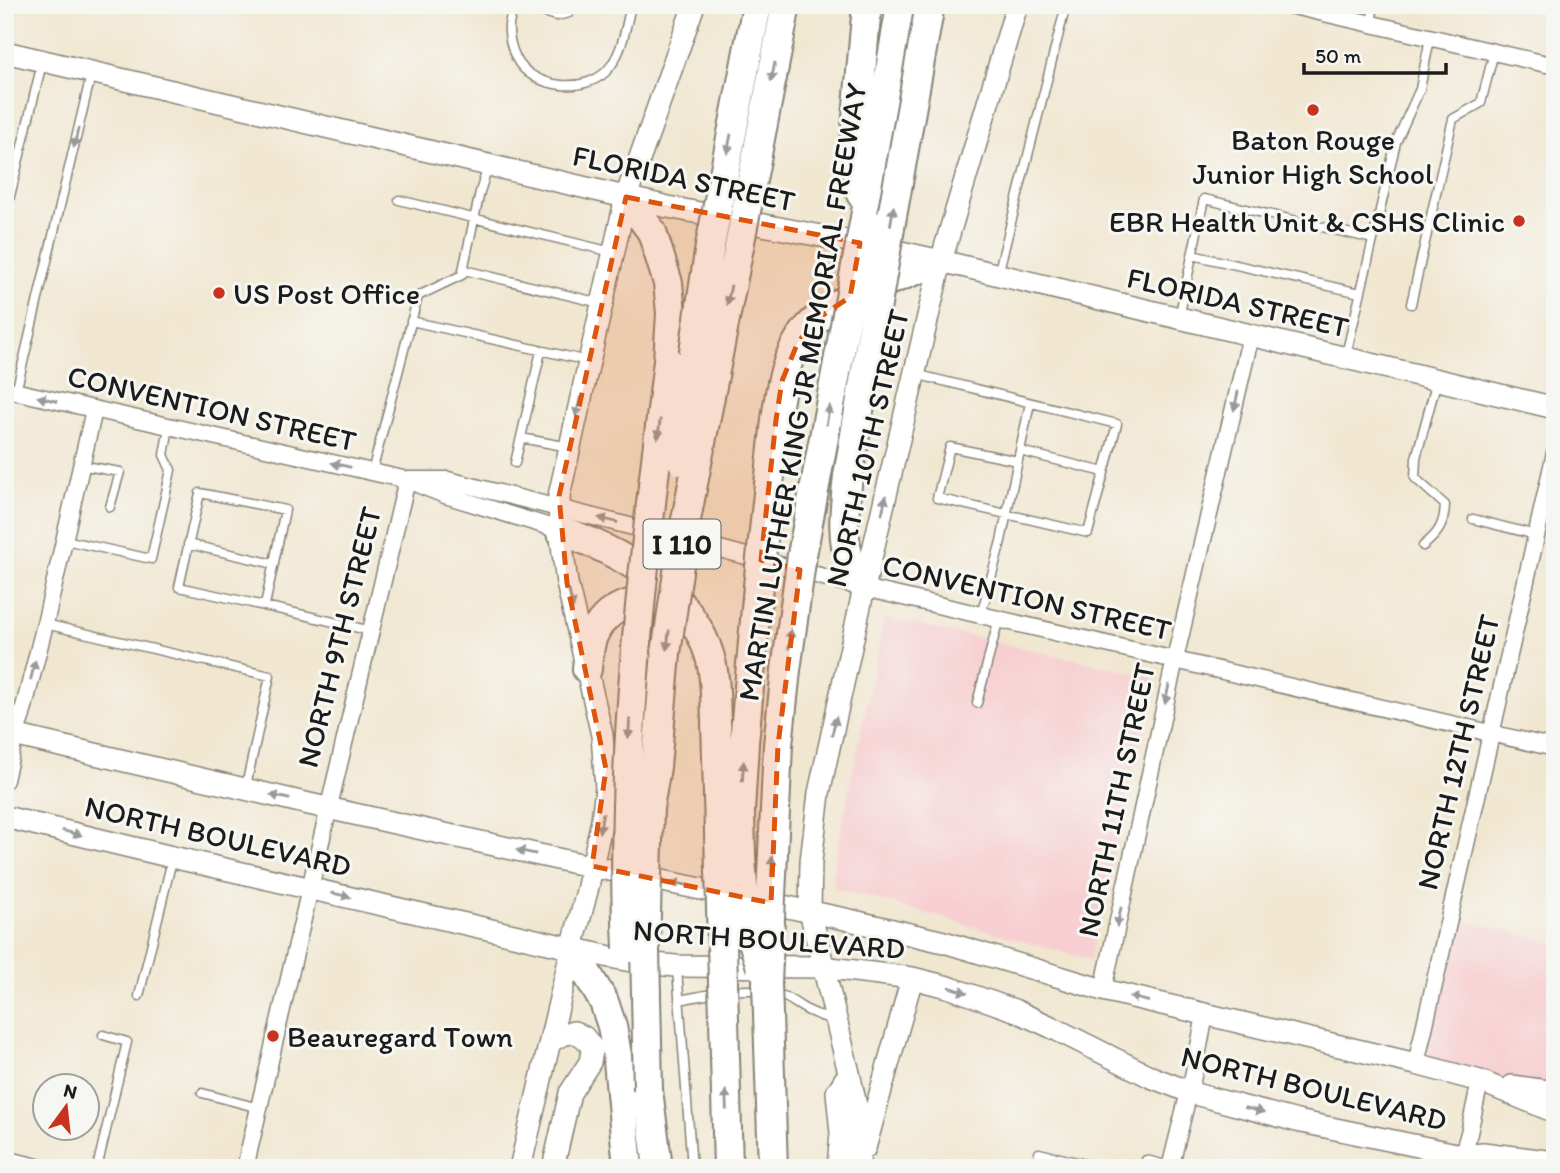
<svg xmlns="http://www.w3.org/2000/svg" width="1560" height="1173" font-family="Itim,sans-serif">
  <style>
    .built { fill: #f7cfd2 }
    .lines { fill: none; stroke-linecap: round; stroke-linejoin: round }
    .lane-casing { stroke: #868276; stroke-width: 11 }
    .street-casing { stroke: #868276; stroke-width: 19 }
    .secondary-casing { stroke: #868276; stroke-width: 24 }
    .highway-casing { stroke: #868276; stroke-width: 32 }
    .lane { stroke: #fff; stroke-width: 8 }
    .street { stroke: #fff; stroke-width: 16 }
    .secondary { stroke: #fff; stroke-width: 21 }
    .highway { stroke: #fff; stroke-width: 28 }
    .highway-bridge-casing { stroke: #868276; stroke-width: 32; stroke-linecap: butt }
    .highway-bridge { stroke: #fff; stroke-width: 28 }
    .oneway { fill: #999 }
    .marked { fill: #de560d; fill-opacity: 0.2; stroke: #de560d; stroke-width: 5; stroke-dasharray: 14 9; stroke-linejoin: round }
    .poi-dot { fill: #c8321e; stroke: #f6f6f2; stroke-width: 2.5 }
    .labels { text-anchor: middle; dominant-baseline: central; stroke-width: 6; stroke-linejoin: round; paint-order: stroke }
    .shield { fill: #f6f6f2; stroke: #5d5d5c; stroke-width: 2 }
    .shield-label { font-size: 28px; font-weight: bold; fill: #1c1c1c }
    .poi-label { font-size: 30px; fill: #1c1c1c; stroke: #f6f6f2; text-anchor: start }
    .street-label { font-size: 30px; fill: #1c1c1c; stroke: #f6f6f2 }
  </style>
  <rect width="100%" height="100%" fill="#f6f6f2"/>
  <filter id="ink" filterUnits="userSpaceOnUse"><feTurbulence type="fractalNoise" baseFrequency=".0143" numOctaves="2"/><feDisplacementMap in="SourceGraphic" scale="14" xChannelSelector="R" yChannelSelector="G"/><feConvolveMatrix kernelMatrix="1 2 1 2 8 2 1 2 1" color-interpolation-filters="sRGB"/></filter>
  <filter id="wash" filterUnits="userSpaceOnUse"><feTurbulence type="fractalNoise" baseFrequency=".00686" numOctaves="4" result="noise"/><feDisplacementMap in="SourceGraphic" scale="28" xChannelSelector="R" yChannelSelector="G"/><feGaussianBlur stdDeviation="1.57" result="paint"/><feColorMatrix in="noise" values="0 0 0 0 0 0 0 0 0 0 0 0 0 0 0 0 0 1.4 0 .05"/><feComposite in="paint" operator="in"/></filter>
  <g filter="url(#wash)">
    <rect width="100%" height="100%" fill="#f1e7d1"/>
    <path class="built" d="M884 617 1154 677 1090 960 836 888 832 874Z
      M1449 917 1555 942V1095L1416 1064Z"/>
  </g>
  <g filter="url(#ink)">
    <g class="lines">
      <g class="lane-casing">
        <path id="lane" d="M514 5C513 12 509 20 509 26 508 36 512 50 516 58 532 90 589 95 610 67 623 50 626 26 631 5
          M516 5 557 16 569 13 572 5
          M1371 24 1374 5
          M399 200 612 252
          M5 217 42 63
          M1192 255 1360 293
          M464 270 600 303
          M998 274 1066 5
          M1411 304 1453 119 1481 103 1494 52
          M1179 318 1204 199 1373 239
          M411 321 588 361
          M1346 355 1396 142 1420 89 1430 38
          M915 374 1117 424 1088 533 937 498 950 447 1018 461
          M16 392 91 75
          M521 438 569 447
          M1020 451 1104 472
          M515 463 541 351
          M80 465 120 472 110 507
          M372 472 418 296 462 275 480 192 488 166
          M1473 519 1536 535
          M65 540 151 559 171 470 164 455 169 427
          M188 544 274 564
          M1423 546C1439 533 1444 525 1445 505L1415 478 1416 458 1437 380
          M265 605 285 510 200 493 179 587C243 601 307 615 371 631
          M981 615 1001 541 1030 403
          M45 624 270 676 246 786
          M977 703 999 618
          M677 969 692 1168
          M139 996 172 860
          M679 1000C713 994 750 983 783 996 792 1000 799 1006 807 1010 815 1014 825 1017 833 1021
          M202 1093 259 1108
          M1039 1153 1102 1168
          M97 1168 127 1042 103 1035
          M1142 1168 1146 1160 1170 1166"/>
      </g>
      <g class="street-casing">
        <path id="street" d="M1289 5 1555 66
          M5 17 8 5
          M5 389 407 480 445 495 560 530
          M407 480H448L720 549 864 588 1555 748
          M5 780 15 735 22 715 45 624 94 410
          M1103 990 1175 659 1251 335
          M1416 1064 1555 453
          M5 1159 41 1168
          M245 1168 335 781 407 480
          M1170 1168 1194 1072 1205 1015
          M1459 1168 1469 1133 1480 1081"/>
      </g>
      <g class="secondary-casing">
        <path id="secondary" d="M5 52 668 207 874 246 941 261 1555 408
          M5 733 309 804 571 862 845 919 944 942 1103 990 1416 1064 1480 1081 1555 1112
          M5 817 172 857 610 957 642 963 676 966 822 967 912 978 948 987 1014 1010 1051 1027 1151 1077 1195 1094 1297 1121 1461 1155 1483 1153 1555 1162
          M550 1042 562 1035 574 1032 584 1037 591 1046 592 1051 590 1062 570 1093 553 1168
          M1512 1086 1555 1092
          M865 1148 912 978
          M520 1168 572 948 587 891 602 820 606 788 602 735 567 583 560 530 559 496 626 197 694 5
          M838 1168 841 1133 837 1092 849 1073
          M859 1168 860 1124 849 1073 810 911 811 861 819 793 864 588 941 261 1017 5"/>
      </g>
      <g class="highway-casing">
        <path id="highway" d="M861 194 854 151 867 5
          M626 197 652 232 668 283 671 313 668 361
          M865 218 901 5
          M776 420C780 388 785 354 807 329 835 296 900 277 941 261
          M848 476C845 505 840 536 851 564 855 572 860 580 864 588
          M560 530C621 552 690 590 710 657 716 678 715 699 716 721
          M587 669C588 658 589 646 593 636 605 607 635 597 663 604
          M572 948 604 1002 612 1026 618 1061 628 1168
          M648 1090 658 1168"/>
      </g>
      <use href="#lane" class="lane"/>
      <use href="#street" class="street"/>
      <use href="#secondary" class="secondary"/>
      <use href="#highway" class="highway"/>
      <g class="highway-bridge-casing">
        <path id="highway-bridge" d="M682 461 685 410 710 246 757 5
          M848 476 891 222 930 5
          M716 721 728 1168
          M628 948C619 751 644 556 668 361
          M761 967 745 916 741 856 740 811 744 743 758 586 776 420
          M648 1090 645 947 649 808 656 767 666 653 685 525 786 5
          M773 1168 767 983 778 745 786 670 802 555 865 218"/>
      </g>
      <use href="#highway-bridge" class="highway-bridge"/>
    </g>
    <defs><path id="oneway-solid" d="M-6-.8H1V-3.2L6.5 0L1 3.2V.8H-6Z" transform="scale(1.75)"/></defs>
    <g class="oneway">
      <use href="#oneway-solid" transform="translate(773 72) rotate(101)"/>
      <use href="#oneway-solid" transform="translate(76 138) rotate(103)"/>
      <use href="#oneway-solid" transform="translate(729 144) rotate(101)"/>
      <use href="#oneway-solid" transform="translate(892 216) rotate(-80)"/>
      <use href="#oneway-solid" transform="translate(729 295) rotate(101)"/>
      <use href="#oneway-solid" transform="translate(47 399) rotate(-167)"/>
      <use href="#oneway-solid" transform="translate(1236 401) rotate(103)"/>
      <use href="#oneway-solid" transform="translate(578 407) rotate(103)"/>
      <use href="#oneway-solid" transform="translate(828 415) rotate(-80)"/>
      <use href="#oneway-solid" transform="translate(659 429) rotate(97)"/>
      <use href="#oneway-solid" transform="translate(341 465) rotate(-167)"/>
      <use href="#oneway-solid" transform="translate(884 505) rotate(-77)"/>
      <use href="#oneway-solid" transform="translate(608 520) rotate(-166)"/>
      <use href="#oneway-solid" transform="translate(571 599) rotate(77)"/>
      <use href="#oneway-solid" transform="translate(790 639) rotate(-83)"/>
      <use href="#oneway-solid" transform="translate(668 640) rotate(97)"/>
      <use href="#oneway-solid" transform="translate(33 670) rotate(-76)"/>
      <use href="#oneway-solid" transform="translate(1167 694) rotate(102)"/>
      <use href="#oneway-solid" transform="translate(834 726) rotate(-77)"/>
      <use href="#oneway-solid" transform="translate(629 729) rotate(94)"/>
      <use href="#oneway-solid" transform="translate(743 771) rotate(-86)"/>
      <use href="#oneway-solid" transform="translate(280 797) rotate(-167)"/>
      <use href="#oneway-solid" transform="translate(601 823) rotate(101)"/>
      <use href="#oneway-solid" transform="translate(72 833) rotate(14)"/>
      <use href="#oneway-solid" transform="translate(526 852) rotate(-168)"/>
      <use href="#oneway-solid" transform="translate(772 866) rotate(-87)"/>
      <use href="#oneway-solid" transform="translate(681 884) rotate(-168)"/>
      <use href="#oneway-solid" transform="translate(341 895) rotate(13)"/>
      <use href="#oneway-solid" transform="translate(1119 917) rotate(102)"/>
      <use href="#oneway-solid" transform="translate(958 990) rotate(18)"/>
      <use href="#oneway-solid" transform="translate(1139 999) rotate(-166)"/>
      <use href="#oneway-solid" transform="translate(726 1100) rotate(-92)"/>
      <use href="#oneway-solid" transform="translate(1254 1110) rotate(14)"/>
    </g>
  </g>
  <path class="marked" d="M626 197 860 243 850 297 820 317 798 342 782 381 776 420 761 560 800 570 778 745 771 903 592 866 606 769 567 583 559 496Z"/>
  <g class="poi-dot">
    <circle cx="1313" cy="110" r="7"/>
    <circle cx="1519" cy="221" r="7"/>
    <circle cx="219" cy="293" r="7"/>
    <circle cx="273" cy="1036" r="7"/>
  </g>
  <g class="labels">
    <rect class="shield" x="643.5" y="519.5" width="77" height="49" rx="5"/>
    <g class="shield-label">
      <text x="682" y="544">I 110</text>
    </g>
    <g class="poi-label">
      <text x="1313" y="139" text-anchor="middle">Baton Rouge<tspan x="1313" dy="34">Junior High School</tspan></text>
      <text x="1505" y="221" text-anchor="end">EBR Health Unit &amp; CSHS Clinic</text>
      <text x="233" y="293">US Post Office</text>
      <text x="287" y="1036">Beauregard Town</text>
    </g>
    <g class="street-label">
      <text transform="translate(684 178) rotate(12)">FLORIDA STREET</text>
      <text transform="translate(1238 302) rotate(13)">FLORIDA STREET</text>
      <text transform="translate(802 392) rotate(-80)">MARTIN LUTHER KING JR MEMORIAL FREEWAY</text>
      <text transform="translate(212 408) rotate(13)">CONVENTION STREET</text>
      <text transform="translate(867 448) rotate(-77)">NORTH 10TH STREET</text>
      <text transform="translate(1027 597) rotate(13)">CONVENTION STREET</text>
      <text transform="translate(339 637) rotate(-76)">NORTH 9TH STREET</text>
      <text transform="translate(1458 752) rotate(-77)">NORTH 12TH STREET</text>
      <text transform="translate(1116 800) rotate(-78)">NORTH 11TH STREET</text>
      <text transform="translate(218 836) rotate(13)">NORTH BOULEVARD</text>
      <text transform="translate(769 939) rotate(4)">NORTH BOULEVARD</text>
      <text transform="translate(1314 1088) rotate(14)">NORTH BOULEVARD</text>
    </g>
  </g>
  <rect width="1560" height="1173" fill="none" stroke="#f6f6f2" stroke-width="28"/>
  <g transform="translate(66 1107) rotate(15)"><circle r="33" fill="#f6f6f2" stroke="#9f9f9c" stroke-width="2"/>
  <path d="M0-5L12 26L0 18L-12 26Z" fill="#c8321e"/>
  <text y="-10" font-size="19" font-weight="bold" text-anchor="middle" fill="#1c1c1c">N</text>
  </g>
  <path d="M1304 63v10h142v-10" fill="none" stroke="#1c1c1c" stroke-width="3.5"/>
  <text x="1315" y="63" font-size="21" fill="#1c1c1c" stroke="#f6f6f2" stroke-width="5" paint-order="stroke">50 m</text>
</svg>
